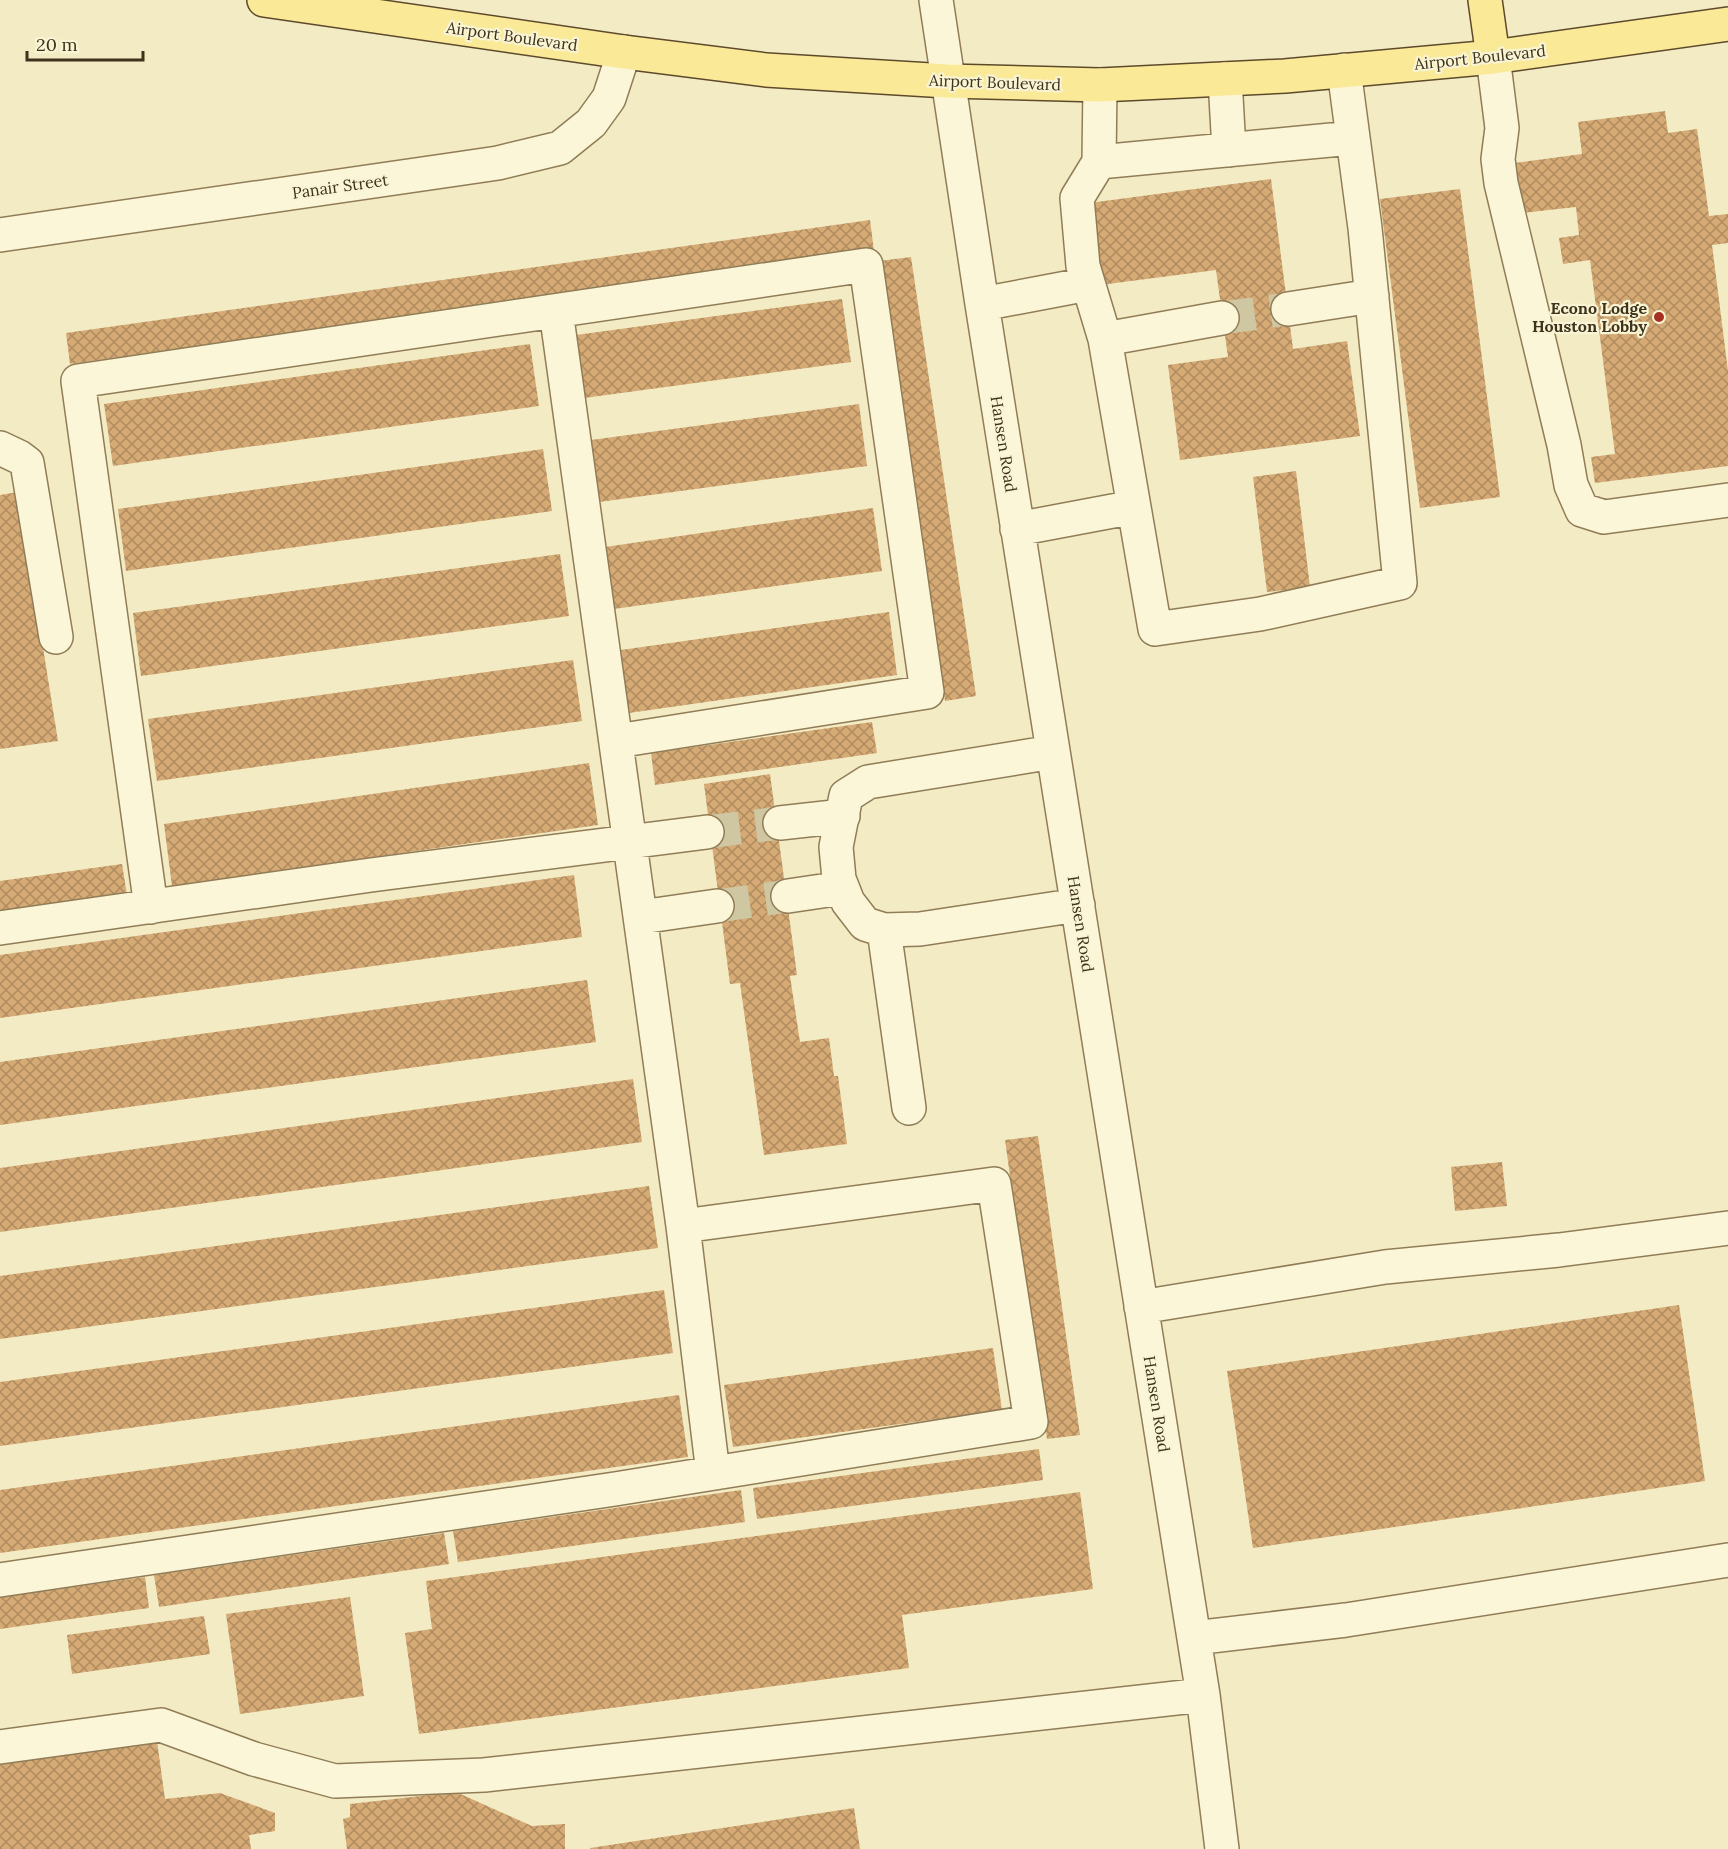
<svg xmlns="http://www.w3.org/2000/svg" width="1728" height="1849" font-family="Lora,serif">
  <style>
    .building { fill: url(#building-cross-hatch) }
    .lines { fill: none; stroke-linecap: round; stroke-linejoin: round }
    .minor-tunnel { stroke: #cfc6a2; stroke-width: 33; stroke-dasharray: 33 16; stroke-linecap: butt }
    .minor-casing { stroke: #907d57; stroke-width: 36 }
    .major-casing { stroke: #5d4a2c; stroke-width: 36 }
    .minor { stroke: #fcf6d8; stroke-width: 33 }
    .major { stroke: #fae997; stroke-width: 33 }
    .poi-dot { fill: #a63120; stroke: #f9f4d4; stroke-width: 2 }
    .labels { text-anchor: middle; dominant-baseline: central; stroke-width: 4.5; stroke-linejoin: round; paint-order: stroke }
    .street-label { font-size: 16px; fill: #3e321d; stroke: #f9f4d4 }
    .poi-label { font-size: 16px; font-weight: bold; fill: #3e321d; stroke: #f9f4d4; text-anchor: end }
  </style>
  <defs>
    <pattern id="building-cross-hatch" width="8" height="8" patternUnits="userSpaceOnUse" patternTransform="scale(1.5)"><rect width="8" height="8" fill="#d6aa75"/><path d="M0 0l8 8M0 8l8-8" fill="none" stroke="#af8b5f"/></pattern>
  </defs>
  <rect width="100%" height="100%" fill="#f3ebc3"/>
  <path class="building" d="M1665 111 1668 133 1697 129 1709 216 1728 214V243L1712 245 1728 371V466L1595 483 1591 457 1615 454 1590 260 1563 264 1559 238 1579 235 1576 207 1514 214 1507 164 1582 154 1578 122Z
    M1271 179 1293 349 1347 341 1360 436 1180 460 1168 365 1228 357 1216 270 1100 285 1089 203Z
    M1460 189 1500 497 1420 508 1380 199Z
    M870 220 874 251 70 364 66 333Z
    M911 257 976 696 945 701 879 261Z
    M842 299 851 362 584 398 576 335Z
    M530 344 539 406 113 466 104 404Z
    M859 404 867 466 599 502 591 440Z
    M543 449 552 511 126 571 118 509Z
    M1296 471 1310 587 1267 592 1253 477Z
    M18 492 58 741 0 749V495Z
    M873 508 882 571 614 609 605 547Z
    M560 554 569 616 141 676 133 613Z
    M889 612 897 675 629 713 621 650Z
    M573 660 582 721 157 781 148 719Z
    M872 722 877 753 655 785 651 753Z
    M589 763 598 825 172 886 164 824Z
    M770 774 797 975 790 976 800 1042 829 1038 834 1076H838L847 1144 764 1155 740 983 730 984 704 784Z
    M122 864 127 895 0 913V881Z
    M574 875 582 937 0 1018V955Z
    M587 980 596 1042 0 1125V1062Z
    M633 1079 642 1142 0 1232V1168Z
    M1038 1136 1080 1435 1047 1439 1005 1140Z
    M1502 1162 1507 1206 1455 1211 1451 1167Z
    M649 1186 658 1248 0 1339V1276Z
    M664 1290 673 1353 0 1446V1382Z
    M1679 1305 1705 1481 1253 1548 1227 1371Z
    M993 1348 1002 1410 733 1447 724 1385Z
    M679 1395 688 1457 0 1553V1490Z
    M1039 1449 1043 1480 757 1519 753 1488Z
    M741 1490 745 1522 458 1562 453 1531Z
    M1080 1492 1093 1589 902 1615 909 1668 419 1734 405 1633 432 1629 426 1581Z
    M444 1533 449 1564 159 1607 154 1575Z
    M145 1577 149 1608 0 1629V1597Z
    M350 1597 364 1696 240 1714 226 1614Z
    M204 1616 210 1654 72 1674 67 1635Z
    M156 1734 165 1799 220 1793 275 1813V1831L249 1835 251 1849H0V1757Z
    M456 1792 532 1826 565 1824V1849H347L343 1819 350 1817V1804Z
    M854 1808 860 1849H590V1848Z"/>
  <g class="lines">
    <path class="minor-tunnel" d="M1222 318 1288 309
      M707 832 780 823
      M717 906 788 896"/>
    <g class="minor-casing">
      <path id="minor" d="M936 0 982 304 1203 1695 1222 1849
        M1493 57 1502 128 1498 159 1501 183 1564 445 1571 485 1582 510 1604 517 1728 500
        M1225 79 1229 150
        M1100 85 1099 162 1077 198 1083 266 1105 339 1155 629 1260 614 1400 583 1365 228 1344 70
        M1099 162 1352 138
        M0 235 457 169 498 163 560 148 591 123 609 98 624 52
        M982 304 1088 284
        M1288 309 1372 296
        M1105 339 1222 318
        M0 448 19 457 27 463 56 637
        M1017 529 1134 507
        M1053 752 868 782 846 796 836 847 839 879 848 902 865 924 884 930 920 929 1078 905
        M780 823 843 816
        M788 896 842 888
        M151 907 78 381 866 265 927 692 617 741
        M641 917 717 906
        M0 928 371 875 707 832
        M884 930 909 1108
        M683 1226 713 1473
        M1141 1307 1385 1267 1559 1250 1728 1228
        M0 1580 615 1489 1031 1422 994 1184 683 1226 556 311
        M1194 1638 1346 1620 1728 1560
        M0 1747 161 1725 254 1759 335 1781 484 1775 1203 1695"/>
    </g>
    <g class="major-casing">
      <path id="major" d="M264 0 624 52 766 70 947 81 1100 85 1285 76 1493 57 1728 24
        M1485 0 1493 57"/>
    </g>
    <use href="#minor" class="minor"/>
    <use href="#major" class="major"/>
  </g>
  <circle class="poi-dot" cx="1659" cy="317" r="6"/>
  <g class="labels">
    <g class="street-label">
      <text transform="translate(512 36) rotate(8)">Airport Boulevard</text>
      <text transform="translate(1480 57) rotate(-6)">Airport Boulevard</text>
      <text transform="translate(995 82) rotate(2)">Airport Boulevard</text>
      <text transform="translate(340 186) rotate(-8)">Panair Street</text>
      <text transform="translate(1004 444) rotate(81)">Hansen Road</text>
      <text transform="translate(1081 924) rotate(81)">Hansen Road</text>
      <text transform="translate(1157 1404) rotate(81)">Hansen Road</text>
    </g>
    <g class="poi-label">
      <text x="1647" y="308">Econo Lodge<tspan x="1647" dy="18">Houston Lobby</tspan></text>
    </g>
  </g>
  <path d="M27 51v9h116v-9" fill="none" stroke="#3e321d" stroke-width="3"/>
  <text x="36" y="51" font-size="18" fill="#3e321d" stroke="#f9f4d4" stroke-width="4.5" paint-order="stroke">20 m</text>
</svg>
